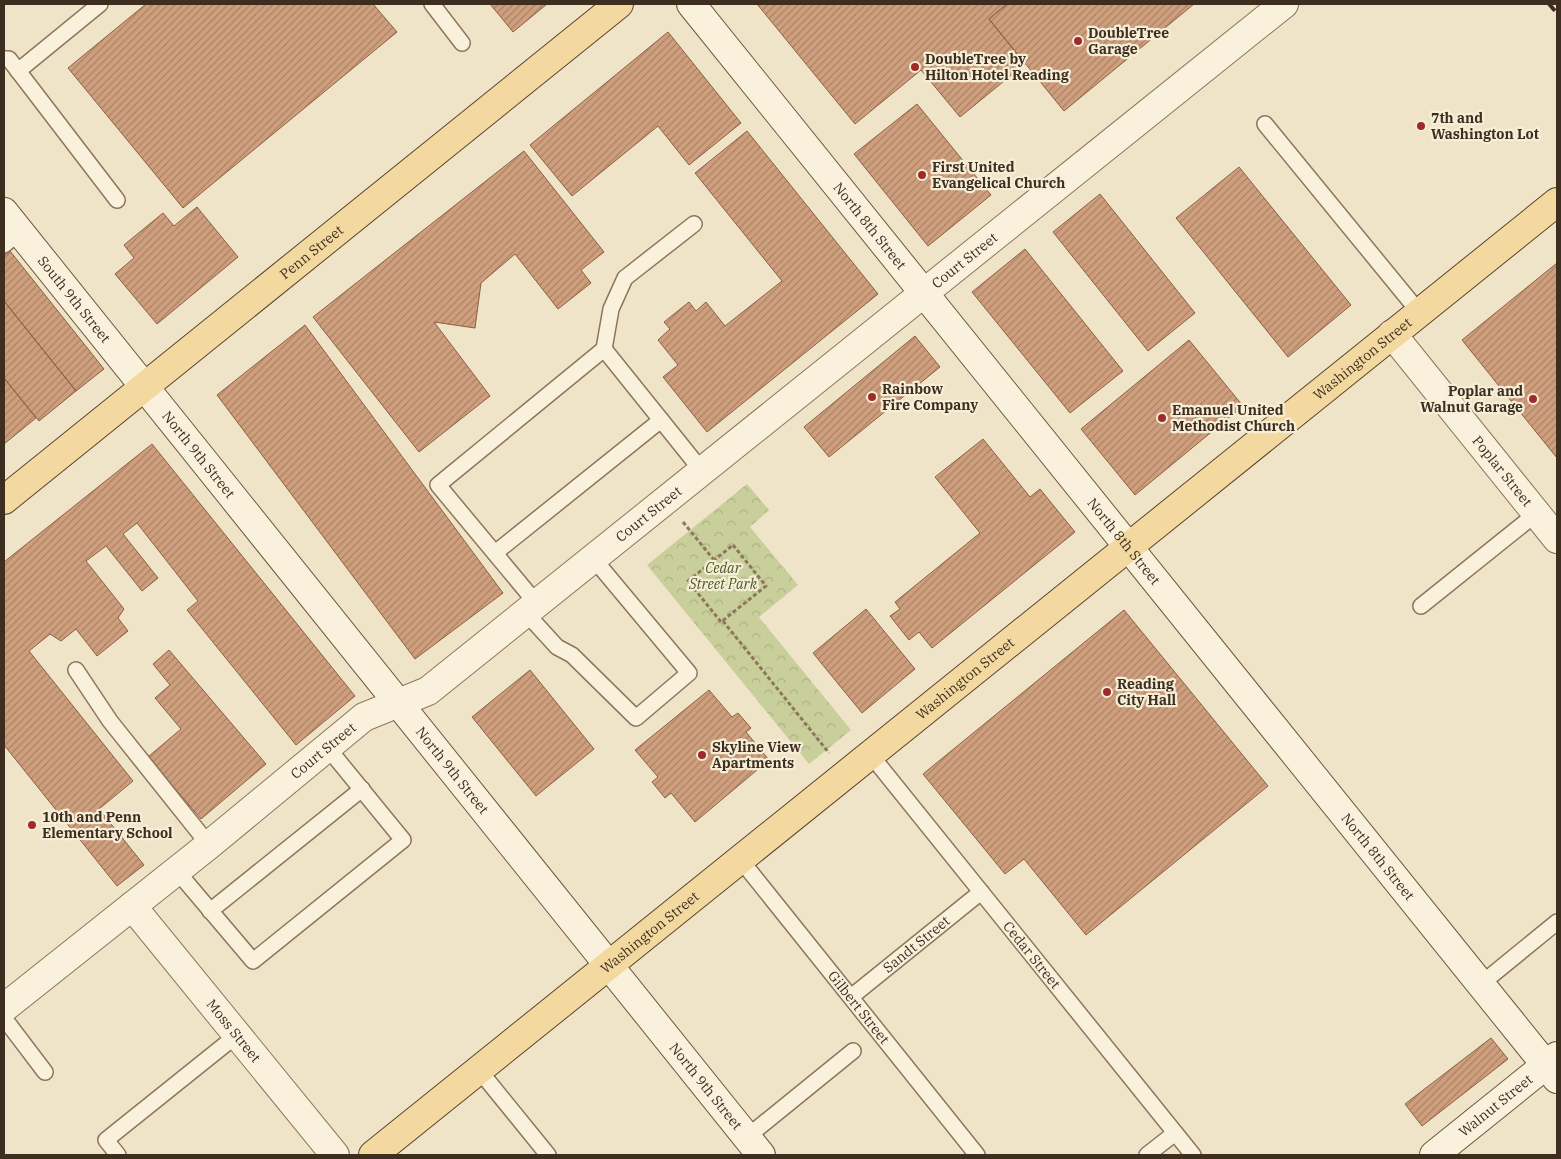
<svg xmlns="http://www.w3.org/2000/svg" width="1561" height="1159" font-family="'IBM Plex Serif',serif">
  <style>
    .park { fill: url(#park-crowns) }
    .building { fill: url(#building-hatch); stroke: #8d5f41 }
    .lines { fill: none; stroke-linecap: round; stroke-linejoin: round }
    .lane-casing { stroke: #8d765c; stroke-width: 18 }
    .street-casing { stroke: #8d765c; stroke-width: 30 }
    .secondary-casing { stroke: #6f573f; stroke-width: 30 }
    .primary-casing { stroke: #5b4430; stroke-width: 30 }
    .path { stroke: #8d765c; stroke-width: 3; stroke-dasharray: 4 2.5; stroke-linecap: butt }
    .lane { stroke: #faf1dc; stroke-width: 15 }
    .street { stroke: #faf1dc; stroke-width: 28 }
    .secondary { stroke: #faf1dc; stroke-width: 28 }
    .primary { stroke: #f3d9a0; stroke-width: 28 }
    .rail { stroke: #3d2e20; stroke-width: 4; stroke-dasharray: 9 9; stroke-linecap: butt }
    .poi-dot { fill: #9e2a2b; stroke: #f7eed8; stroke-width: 2 }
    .labels { text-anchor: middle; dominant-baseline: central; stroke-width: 4.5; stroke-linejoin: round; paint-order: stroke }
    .poi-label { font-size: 14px; font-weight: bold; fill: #3d2e20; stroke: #f7eed8; text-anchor: start }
    .street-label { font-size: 14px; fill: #3d2e20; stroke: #f7eed8 }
    .park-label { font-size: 14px; font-style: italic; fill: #4d5a26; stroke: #f7eed8 }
  </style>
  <defs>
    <pattern id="park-crowns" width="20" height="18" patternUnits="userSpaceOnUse" patternTransform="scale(1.25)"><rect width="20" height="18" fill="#c9cf9b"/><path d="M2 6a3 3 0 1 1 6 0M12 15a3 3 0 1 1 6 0" fill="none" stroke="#aeb285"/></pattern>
    <pattern id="building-hatch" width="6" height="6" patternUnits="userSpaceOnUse" patternTransform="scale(1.25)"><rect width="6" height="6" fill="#cf9f7d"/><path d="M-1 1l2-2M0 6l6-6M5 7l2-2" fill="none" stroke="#a98266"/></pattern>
  </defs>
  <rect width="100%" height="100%" fill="#f0e4c8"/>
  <path class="park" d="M747 484 769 510 750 527 798 585 759 617 851 730 809 764 647 565Z"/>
  <path class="building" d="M146 4H373L397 32 183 208 68 68Z
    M490 4H547L513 32Z
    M757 4H1007L989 19 1025 64 960 117 921 70 855 124Z
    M1007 4H1194L1064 111 989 19Z
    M668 32 741 123 689 165 658 126 572 196 530 145Z
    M917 104 991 195 928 246 854 154Z
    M747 131 878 294 707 432 663 377 678 365 658 340 670 329 664 322 689 302 696 311 706 302 725 326 782 281 695 173Z
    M524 151 604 252 581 270 591 283 558 309 515 254 481 283 475 328 434 322 490 396 419 452 313 317Z
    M1239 167 1351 305 1288 357 1176 218Z
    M1100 194 1195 313 1148 351 1053 232Z
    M197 207 238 257 157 324 115 274 134 258 124 245 163 213 174 226Z
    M1025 249 1123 371 1070 413 972 292Z
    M10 251 104 369 76 391 4 301V256Z
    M1557 263V458L1462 340Z
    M4 301 76 391 39 421 4 378Z
    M305 325 503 593 415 659 217 395Z
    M915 336 940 367 829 457 804 427Z
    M1189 340 1243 406 1135 495 1081 429Z
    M4 378 36 418 4 444Z
    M983 439 1030 497 1040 489 1075 532 932 648 919 632 909 640 890 616 900 609 895 602 980 533 935 477Z
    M152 444 355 696 296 745 187 610 198 601 137 523 123 534 158 578 142 591 106 546 86 561 124 609 118 618 128 631 97 656 76 629 61 641 50 634 29 651 133 781 99 809 144 865 117 886 4 745V562Z
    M866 609 915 669 862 713 813 653Z
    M1124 610 1268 786 1086 935 1024 859 1005 874 923 774Z
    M169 650 266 764 201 819 148 757 181 729 155 698 170 685 153 664Z
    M530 670 594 749 536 796 472 717Z
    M709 690 732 717 738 713 751 728 746 732 769 760 695 822 671 793 665 798 652 782 658 777 635 750Z
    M1491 1038 1508 1059 1422 1126 1405 1104Z"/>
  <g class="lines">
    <g class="lane-casing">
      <g id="lane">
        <path d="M432 4 462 43"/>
        <path d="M4 59H9L117 200"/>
        <path d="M18 71 100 4"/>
        <path d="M1265 124 1419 312"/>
        <path d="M4 245 20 232"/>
        <path d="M604 349 611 309 625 278 694 224"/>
        <path d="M495 553 661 420"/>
        <path d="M537 604 438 485 604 349 702 471"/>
        <path d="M1421 606 1537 513"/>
        <path d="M526 613 557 647 572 655 636 718 689 673 593 558"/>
        <path d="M76 670 110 721 209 845"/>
        <path id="s1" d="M870 754 1193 1155"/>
        <path id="s2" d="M740 859 977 1155"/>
        <path d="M176 870 253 961 403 840 327 747"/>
        <path d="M210 911 362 789"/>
        <path d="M1481 984 1557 922"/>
        <path id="s3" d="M851 997 981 892"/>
        <path d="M4 1018 45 1072"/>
        <path d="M479 1070 548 1155"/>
        <path d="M747 1137 853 1051"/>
        <path d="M118 1155 106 1140 237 1035"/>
        <path d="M1147 1155 1175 1133"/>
      </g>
    </g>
    <g class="street-casing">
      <g id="street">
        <path id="s4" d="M1392 334 1557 539"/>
        <path id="s5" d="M132 906 335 1155"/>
        <path id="s6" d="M4 1008 209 845 364 717 428 691 1284 4"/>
      </g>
    </g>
    <g class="secondary-casing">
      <g id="secondary">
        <path id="s7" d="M691 4 1557 1079"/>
        <path id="s8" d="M4 212 761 1155"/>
        <path id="s9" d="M1434 1155 1557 1056"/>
      </g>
    </g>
    <g class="primary-casing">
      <g id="primary">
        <path id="s10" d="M4 500 619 4"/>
        <path id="s11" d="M373 1155 1557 202"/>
      </g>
    </g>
    <path class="path" d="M683 522 714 560
      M733 545 766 586 721 622 688 581Z
      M723 621 829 753"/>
    <use href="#lane" class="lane"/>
    <use href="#street" class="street"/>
    <use href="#secondary" class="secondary"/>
    <use href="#primary" class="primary"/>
    <path class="rail" d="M1549 4 1557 13"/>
  </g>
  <g class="poi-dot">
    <circle cx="1078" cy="41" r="5"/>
    <circle cx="915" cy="67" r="5"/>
    <circle cx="1421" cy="126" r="5"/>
    <circle cx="922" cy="175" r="5"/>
    <circle cx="872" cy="397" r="5"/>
    <circle cx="1533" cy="399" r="5"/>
    <circle cx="1162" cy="418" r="5"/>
    <circle cx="1107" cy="692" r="5"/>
    <circle cx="702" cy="755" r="5"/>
    <circle cx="32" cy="825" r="5"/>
  </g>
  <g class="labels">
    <g class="poi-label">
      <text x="1088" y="33">DoubleTree<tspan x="1088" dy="16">Garage</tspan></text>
      <text x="925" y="59">DoubleTree by<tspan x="925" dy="16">Hilton Hotel Reading</tspan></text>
      <text x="1431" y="118">7th and<tspan x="1431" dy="16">Washington Lot</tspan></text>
      <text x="932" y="167">First United<tspan x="932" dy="16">Evangelical Church</tspan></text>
      <text x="882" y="389">Rainbow<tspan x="882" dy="16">Fire Company</tspan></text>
      <text x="1523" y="391" text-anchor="end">Poplar and<tspan x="1523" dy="16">Walnut Garage</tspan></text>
      <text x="1172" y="410">Emanuel United<tspan x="1172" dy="16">Methodist Church</tspan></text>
      <text x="1117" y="684">Reading<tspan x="1117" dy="16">City Hall</tspan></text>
      <text x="712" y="747">Skyline View<tspan x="712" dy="16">Apartments</tspan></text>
      <text x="42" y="817">10th and Penn<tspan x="42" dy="16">Elementary School</tspan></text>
    </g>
    <g class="street-label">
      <text stroke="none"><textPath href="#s7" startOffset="285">North 8th Street</textPath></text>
      <text stroke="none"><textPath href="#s10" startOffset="395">Penn Street</textPath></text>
      <text stroke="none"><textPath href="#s6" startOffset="1220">Court Street</textPath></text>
      <text stroke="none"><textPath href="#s8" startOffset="112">South 9th Street</textPath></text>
      <text stroke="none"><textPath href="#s11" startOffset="1270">Washington Street</textPath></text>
      <text stroke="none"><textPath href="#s8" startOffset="311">North 9th Street</textPath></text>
      <text stroke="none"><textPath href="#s4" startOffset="176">Poplar Street</textPath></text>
      <text stroke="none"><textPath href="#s6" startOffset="815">Court Street</textPath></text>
      <text stroke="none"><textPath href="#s7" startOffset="690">North 8th Street</textPath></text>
      <text stroke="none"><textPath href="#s11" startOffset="760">Washington Street</textPath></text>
      <text stroke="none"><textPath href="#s6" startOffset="410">Court Street</textPath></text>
      <text stroke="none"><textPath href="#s8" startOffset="716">North 9th Street</textPath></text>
      <text stroke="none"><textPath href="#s7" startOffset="1095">North 8th Street</textPath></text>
      <text stroke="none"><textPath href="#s11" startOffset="355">Washington Street</textPath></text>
      <text stroke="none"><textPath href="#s3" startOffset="84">Sandt Street</textPath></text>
      <text stroke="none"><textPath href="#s1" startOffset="258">Cedar Street</textPath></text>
      <text stroke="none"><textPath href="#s2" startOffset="190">Gilbert Street</textPath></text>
      <text stroke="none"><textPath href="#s5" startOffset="161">Moss Street</textPath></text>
      <text stroke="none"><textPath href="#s8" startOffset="1121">North 9th Street</textPath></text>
      <text stroke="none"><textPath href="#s9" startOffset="79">Walnut Street</textPath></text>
    </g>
    <g class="park-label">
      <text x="723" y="568">Cedar<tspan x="723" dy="16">Street Park</tspan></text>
    </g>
  </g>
  <rect width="1561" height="1159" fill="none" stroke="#3d2e20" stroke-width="10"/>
</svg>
